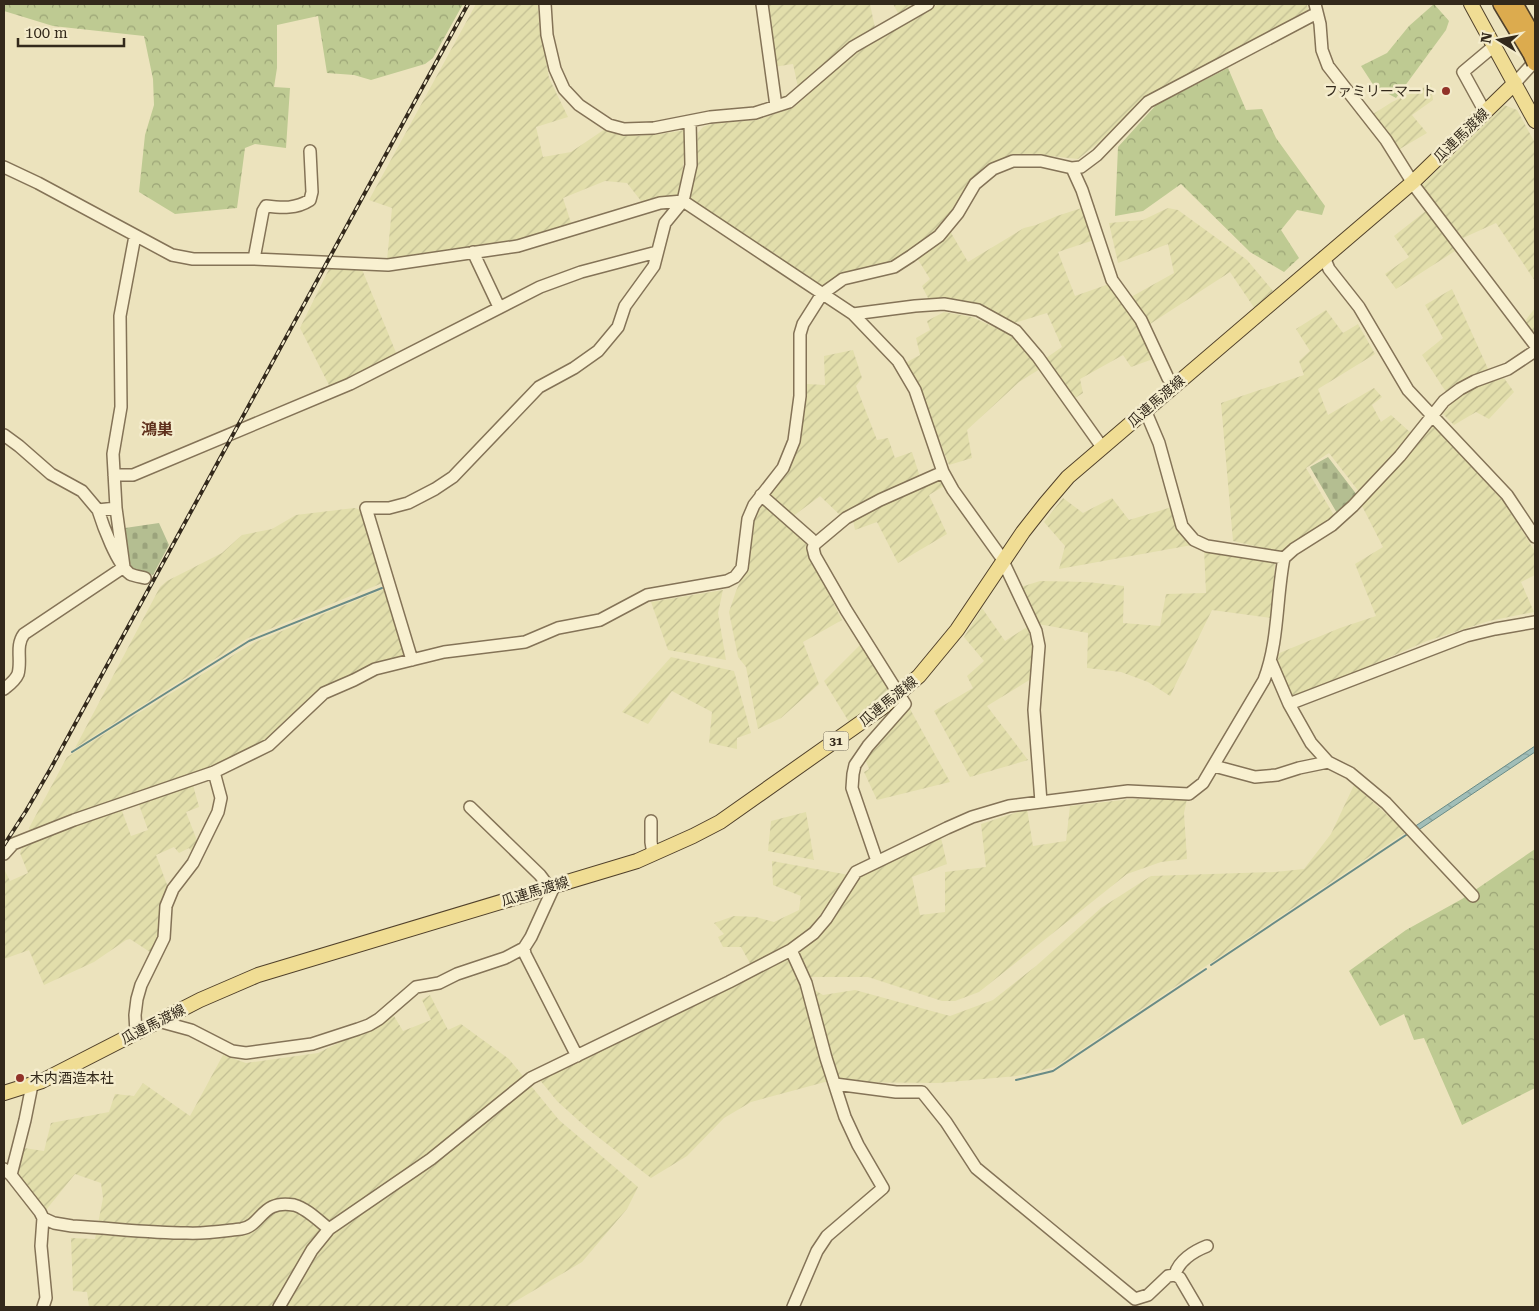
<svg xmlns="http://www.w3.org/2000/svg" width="1539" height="1311" font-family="'Roboto Serif','Noto Sans JP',serif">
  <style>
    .farmland { fill: url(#farmland-furrows) }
    .forest { fill: url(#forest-crowns) }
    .cemetery { fill: url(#cemetery-stones) }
    .water { fill: url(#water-waves); stroke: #698b86 }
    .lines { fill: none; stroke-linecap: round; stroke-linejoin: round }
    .stream { stroke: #698b86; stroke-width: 2 }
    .minor-casing { stroke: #847357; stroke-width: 14 }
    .major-casing { stroke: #51412b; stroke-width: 16 }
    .highway-casing { stroke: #51412b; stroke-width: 18 }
    .minor { stroke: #f8f0d0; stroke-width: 11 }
    .major { stroke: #f0dd94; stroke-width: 14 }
    .highway { stroke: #dcab4e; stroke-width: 15 }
    .rail-casing { stroke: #33291b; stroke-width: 4 }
    .rail { stroke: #f4eccc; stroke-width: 2; stroke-dasharray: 5.5; stroke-linecap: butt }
    .highway-bridge-casing { stroke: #51412b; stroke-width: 18; stroke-linecap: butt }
    .highway-bridge { stroke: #dcab4e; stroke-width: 15 }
    .poi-dot { fill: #913228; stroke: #f4eccc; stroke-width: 2 }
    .labels { text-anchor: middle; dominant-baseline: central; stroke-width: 5; stroke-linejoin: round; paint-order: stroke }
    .shield { fill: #f4eccc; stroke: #6d6450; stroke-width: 1 }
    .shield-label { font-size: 12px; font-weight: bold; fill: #33291b }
    .poi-label { font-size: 14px; fill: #33291b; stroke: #f4eccc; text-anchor: end }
    .street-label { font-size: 14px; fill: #33291b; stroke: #f4eccc }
    .quarter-label { font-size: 16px; font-weight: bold; fill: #5f301c; stroke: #f4eccc }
  </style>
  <defs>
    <pattern id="farmland-furrows" width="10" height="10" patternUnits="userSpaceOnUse" patternTransform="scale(1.25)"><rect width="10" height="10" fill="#e2deab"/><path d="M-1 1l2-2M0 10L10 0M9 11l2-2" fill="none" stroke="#c2be93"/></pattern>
    <pattern id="forest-crowns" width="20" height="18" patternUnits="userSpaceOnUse" patternTransform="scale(1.25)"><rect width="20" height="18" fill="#beca92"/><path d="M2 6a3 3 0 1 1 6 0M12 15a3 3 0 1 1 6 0" fill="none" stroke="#9ba476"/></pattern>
    <pattern id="cemetery-stones" width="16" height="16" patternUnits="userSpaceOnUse" patternTransform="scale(1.25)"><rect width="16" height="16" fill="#b4be91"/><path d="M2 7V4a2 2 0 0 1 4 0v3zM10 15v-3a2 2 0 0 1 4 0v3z" fill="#9ba37c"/></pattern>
    <pattern id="water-waves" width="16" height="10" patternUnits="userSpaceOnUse" patternTransform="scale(1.25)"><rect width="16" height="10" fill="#a1beb8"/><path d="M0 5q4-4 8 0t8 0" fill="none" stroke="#8ba39e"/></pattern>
  </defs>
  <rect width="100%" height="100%" fill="#ece3bd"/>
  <path class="farmland" d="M476 4H538L539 23 549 78 568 117 536 127 543 157 571 152 605 129 638 136 661 134 685 130V147L680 196 641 201 627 183 605 181 563 198 571 223 501 246 387 260 392 208 369 200Z
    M764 4H870L875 28 798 87 793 64 773 67Z
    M893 4H910L911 8 898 13Z
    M939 4H1307L1308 10 1146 97 1097 144 1078 159 1041 155 1013 157 991 163 972 178 953 209 930 236 891 262 821 292 777 255 690 199 696 164 698 133 703 127 711 124 757 120 793 108 854 54Z
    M1431 84 1433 100 1412 115 1427 133 1398 150 1370 116 1392 102Z
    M1504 105 1517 110 1535 143V281L1496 223 1463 238 1421 186Z
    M1094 204 1103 237 1058 252 1075 296 1109 284 1136 323 1153 359 1131 367 1123 355 1080 379 1083 393 1075 398 1046 358 1062 347 1047 313 1014 323 985 308 961 302 928 298 922 286 930 279 917 258 937 245 950 231 968 262 1024 228 1036 225 1057 216Z
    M1168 208 1178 210 1247 260 1273 291 1255 309 1230 272 1150 324 1131 297 1174 273 1168 244 1118 263 1109 223 1143 220Z
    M1427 210 1455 251 1396 289 1385 274 1409 257 1394 236Z
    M330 267H361L397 355 330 387 300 328Z
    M1452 289 1489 371 1459 384 1446 392 1422 355 1443 338 1425 305Z
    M1535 308V335L1525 321Z
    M1326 310 1343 333 1358 324 1375 354 1318 389 1328 415 1374 388 1382 397 1372 405 1381 422 1391 415 1411 433 1360 493 1329 453 1306 468 1335 517 1281 552 1233 541 1221 403 1304 375 1299 361 1310 351 1296 329Z
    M944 312 972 317 1013 336 1040 369 1019 382 967 430 972 458 949 465 918 387 905 363 920 355 916 338 930 330 927 321Z
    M853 350 862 378 856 386 877 440 888 438 895 458 912 452 920 477 869 499 841 516 820 496 792 517 768 498 797 452 807 384 825 385 824 356Z
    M1504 378 1514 392 1489 419 1476 412 1454 425 1443 414 1455 400 1476 387Z
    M1433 426 1507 505 1535 552V575L1521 582 1534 612 1489 621 1427 641 1288 701 1276 662 1277 654 1340 628 1376 616 1355 564 1383 547 1362 506Z
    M941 478 944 486 929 495 947 534 898 563 877 522 855 530 853 520 883 502Z
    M1063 498 1083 513 1112 498 1129 520 1172 507 1192 545 1059 569 1065 546 1044 522Z
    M763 502 808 536 809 555 842 620 803 642 819 684 781 718 758 729 746 667 738 657 729 612 736 591 747 566 753 519Z
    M354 508 366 511 385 582 248 638 75 748 160 587 167 581 222 553 242 535 272 529 296 515Z
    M1204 549 1275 563 1271 618 1212 610 1170 696 1148 682 1121 672 1087 668 1088 633 1038 624 1021 587 1040 581 1087 582 1124 586 1123 623 1160 626 1166 594 1206 593Z
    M384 589 407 658 382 661 332 685 322 686 259 745 216 767 30 835 29 828 67 757 253 643Z
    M723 590 718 613 726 660 668 650 651 602Z
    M982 608 1005 641 1027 627 1035 650 1031 679 987 706 1028 760 970 777 934 711 973 688 967 676 984 661 964 637Z
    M863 642 893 690 849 722 824 681Z
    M671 657 734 671 751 733 737 738V749L709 743 712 712 672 691 648 724 622 712Z
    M909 707 950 782 877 800 864 772 869 769 865 759Z
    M193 785 199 807 186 812 198 843 193 854 189 848 179 853 174 847 156 855 169 890 161 938 153 954 130 939 126 940 94 962 44 985 29 950 4 959V869L10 881 28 873 20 853 24 843 121 808 131 836 148 830 138 802Z
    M1354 785 1406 832 1055 1067 1017 1076 938 1083 825 1082 751 1102 724 1118 687 1156 651 1178 589 1130 557 1101 539 1079 789 955 796 979 823 995 855 990 950 1016 993 1000 1036 966 1101 908 1151 876 1275 872 1304 869 1331 834Z
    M1131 799H1187L1184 813 1187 859 1161 862 1127 874 979 992 955 1001H942L868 977H811L798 951 858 877 941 838 947 864 912 877 920 915 945 912V872L986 867 981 824 1027 809 1033 846 1066 841 1070 806Z
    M806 812 814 860 768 851 771 821Z
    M772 861 849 875 809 930 791 946 751 965 741 947H723L718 937 724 934 714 923 734 916 756 917 774 922 799 910 801 896 773 885Z
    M430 995 448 1030 461 1024 509 1059 559 1120 638 1187 627 1209 582 1262 506 1307H89L87 1292 73 1291 71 1238 95 1239 103 1198 101 1183 75 1174 46 1210 18 1175 24 1148 44 1151 51 1123 109 1112 115 1094 134 1096 143 1083 190 1116 223 1055 246 1063 318 1053 394 1016 403 1031 431 1020 422 1000Z"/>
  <path class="forest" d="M4 4H463L433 58 425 64 371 80 354 75 327 73 318 16 277 25V68L274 87 290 88 286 148 255 144 245 148 237 208 175 214 139 192 145 135 154 105 153 79 144 36 53 26 4 11Z
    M1434 4 1449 21 1446 30 1396 98 1374 86 1361 66 1387 53 1409 26Z
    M1228 68 1246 110 1262 109 1276 138 1325 206 1322 215 1297 210 1281 230 1299 258 1284 272 1250 252 1181 184 1143 211 1115 216 1118 147 1156 105Z
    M1535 849V1088L1462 1125 1424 1038 1414 1040 1404 1014 1380 1026 1349 971 1406 930 1462 899Z"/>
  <path class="cemetery" d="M1328 457 1357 495 1337 513 1310 467Z
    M159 523 169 545 153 575 131 569 125 528Z"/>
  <path class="water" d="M1535 746V752L1417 831 1414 827Z"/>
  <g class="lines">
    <path class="stream" d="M72 752 249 641 382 588
      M1211 965 1409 833
      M1016 1080 1053 1071 1206 969"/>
    <g class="minor-casing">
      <path id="minor" d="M545 4 547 35 555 69 564 89 579 105 609 125 624 129 654 128 710 117 755 113 789 102 853 47 928 4
        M762 4 776 106
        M1315 4 1320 24 1322 50 1328 66 1386 140 1416 188 1535 345
        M1515 83 1535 61
        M1485 112 1463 72 1494 46
        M4 167 38 183 172 255 193 259H254L388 265 518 246 660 203 683 201 853 314 898 361 915 390 943 472 953 490 1001 557 1036 631 1039 646 1034 710 1041 802
        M1072 168 1082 190 1112 280 1141 320 1168 378 1174 385
        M473 252 499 307
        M1324 257 1329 269 1359 307 1408 390 1507 495 1535 537
        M254 259 263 211 266 206C282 208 296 209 310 200L312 192 310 151
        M853 314 915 306 944 304 978 310 1016 331 1038 357 1102 447
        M1145 410 1159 443 1182 526 1194 540 1207 546 1284 558
        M4 435 19 446 51 474 82 491 98 510 116 508
        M114 475H133L350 384 540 287 581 272 657 252
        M761 495 811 539 815 544
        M98 510C103 526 117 564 130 574 134 576 141 577 145 578
        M124 567 116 508 113 454 121 407 120 316 135 236
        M412 660 366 508H389L408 503 435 489 453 477 539 387 574 368 598 351 618 327 625 306 654 266 665 223 683 201 691 165 690 121
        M1271 662 1289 704 1311 743 1328 762 1350 773 1386 803 1473 896
        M4 689C9 685 15 681 18 674 22 660 15 646 24 634L124 567
        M1289 704 1466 636 1495 629 1535 622
        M1214 766 1255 777 1277 775 1299 768 1328 762
        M651 821V842L653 854
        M4 854 13 844 74 820 214 772 269 745 324 693 354 680 375 669 444 652 525 642 558 628 600 620 647 595 727 581 735 577 742 568 748 519 754 505 783 468 794 441 800 396V334L803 324 822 294 843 279 894 267 911 256 939 236 958 213 975 184 993 169 1013 161H1041L1072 168 1081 167 1097 155 1148 102 1317 13
        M877 861 852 788 853 774 855 765 868 746 905 704 846 610 815 556 813 548 815 544 846 518 880 500 943 472
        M524 948 525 954 577 1056
        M791 950 806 983 826 1058 845 1117 858 1145 883 1188 827 1236 817 1251 793 1307
        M158 1021 191 1030 232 1051 246 1053 312 1044 358 1029 369 1025 379 1019 416 987 439 983 457 974 505 958 524 948 531 937 552 891 540 875 470 807
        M136 1033 135 1015 137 999 141 985 164 938 166 906 173 889 193 863 218 812 221 798 214 772
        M835 1084 896 1092H922L946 1122 976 1168 1135 1299 1148 1295 1168 1276 1175 1275 1180 1278 1197 1307
        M4 1169 11 1175 40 1212 43 1218 41 1246 46 1298 43 1307
        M11 1175 25 1120 31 1090 30 1085
        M43 1218 54 1223 72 1226C111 1228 149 1233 187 1233 205 1234 223 1231 241 1229 262 1226 261 1199 294 1205 306 1208 319 1221 329 1229
        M1175 1275C1178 1261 1194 1251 1207 1246
        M279 1307 312 1250 329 1229 431 1159 531 1078 729 982 791 950 814 933 826 919 856 872 947 828 972 817 1009 806 1128 791 1189 794 1203 783 1264 680C1279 641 1276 599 1284 558L1294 549 1332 525 1353 506 1400 456 1444 401 1460 389 1475 381 1508 369 1535 351"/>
    </g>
    <g class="major-casing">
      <path id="major" d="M1471 4 1535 121
        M4 1093 42 1081 200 1000 258 975 637 861 693 836 720 822 883 707 919 676 957 630 1023 532 1045 504 1068 477 1413 182 1515 83"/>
    </g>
    <g class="highway-casing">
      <path id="highway" d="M1501 4 1531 54
        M1515 4 1535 39"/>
    </g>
    <use href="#minor" class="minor"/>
    <use href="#major" class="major"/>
    <use href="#highway" class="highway"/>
    <g class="rail-casing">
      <path id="rail" d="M4 845 26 811 51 768 468 4"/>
    </g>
    <use href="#rail" class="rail"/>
    <g class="highway-bridge-casing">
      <path id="highway-bridge" d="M1531 54 1535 63"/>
    </g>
    <use href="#highway-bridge" class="highway-bridge"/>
  </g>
  <g class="poi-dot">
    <circle cx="1446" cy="91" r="5"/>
    <circle cx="20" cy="1078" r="5"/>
  </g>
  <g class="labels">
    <rect class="shield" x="823.5" y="731.5" width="25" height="19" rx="4"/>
    <g class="shield-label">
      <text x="836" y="741">31</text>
    </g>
    <g class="poi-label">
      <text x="1436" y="91">ファミリーマート</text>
      <text x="30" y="1078" text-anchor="start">木内酒造本社</text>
    </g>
    <g class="street-label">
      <text transform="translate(1461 135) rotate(-44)">瓜連馬渡線</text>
      <text transform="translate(1156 401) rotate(-41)">瓜連馬渡線</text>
      <text transform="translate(888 701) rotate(-39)">瓜連馬渡線</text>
      <text transform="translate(535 891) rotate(-17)">瓜連馬渡線</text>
      <text transform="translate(153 1024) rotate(-27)">瓜連馬渡線</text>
    </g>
    <g class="quarter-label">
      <text x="157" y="429">鴻巣</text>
    </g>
  </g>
  <rect width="1539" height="1311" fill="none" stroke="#33291b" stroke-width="10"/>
  <g transform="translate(1499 40) rotate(280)" stroke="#f4eccc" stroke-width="4" paint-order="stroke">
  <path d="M0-4L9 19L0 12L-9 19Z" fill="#33291b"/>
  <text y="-8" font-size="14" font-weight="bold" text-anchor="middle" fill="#33291b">N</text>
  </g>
  <path d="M18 38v8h106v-8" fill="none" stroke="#33291b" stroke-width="2.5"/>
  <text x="25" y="38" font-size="15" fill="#33291b" stroke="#f4eccc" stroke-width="4" paint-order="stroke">100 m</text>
</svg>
